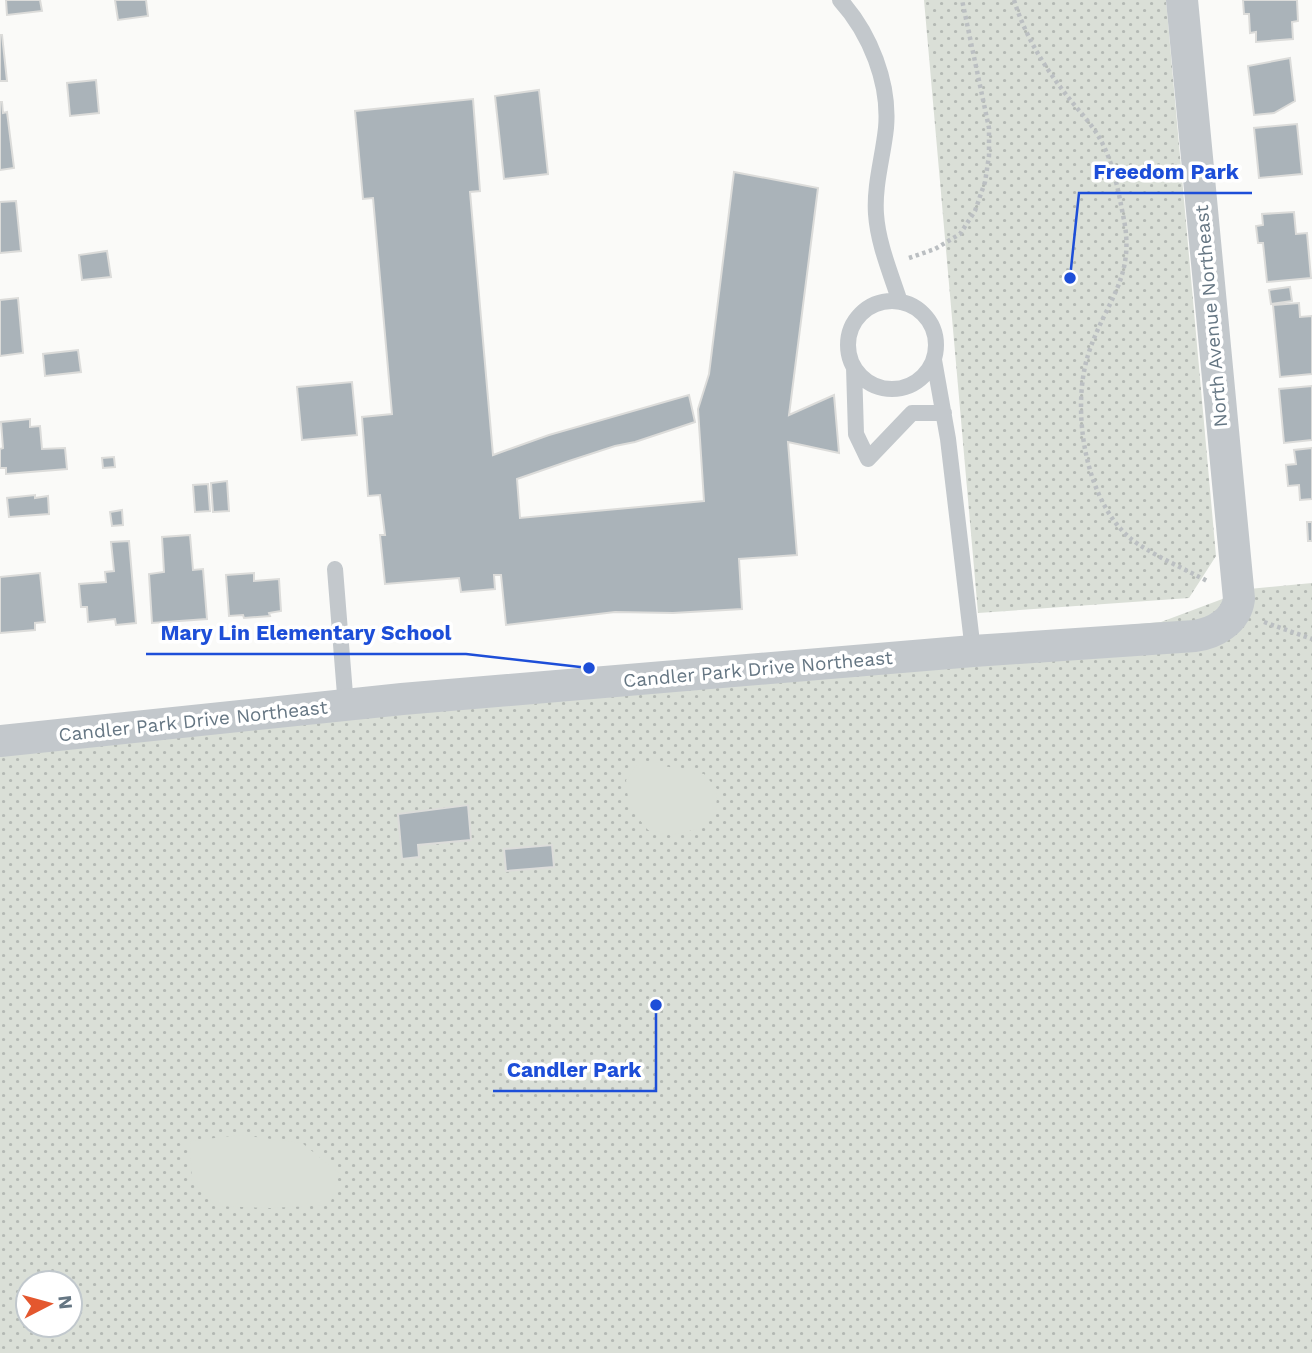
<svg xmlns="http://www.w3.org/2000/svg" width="1312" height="1353" font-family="'Work Sans',sans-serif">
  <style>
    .park { fill: url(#park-dots); fill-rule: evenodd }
    .pitch { fill: #dadfd7 }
    .building { fill: #aab3b9; stroke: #dcdcda; stroke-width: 2 }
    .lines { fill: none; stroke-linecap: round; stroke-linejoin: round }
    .path { stroke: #bbbfc2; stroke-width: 4.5; stroke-dasharray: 3.5 3.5; stroke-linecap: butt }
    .lane { stroke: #c3c8cc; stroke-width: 16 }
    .street { stroke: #c3c8cc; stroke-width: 32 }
    .labels { text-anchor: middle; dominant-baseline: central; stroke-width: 7; stroke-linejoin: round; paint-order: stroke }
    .street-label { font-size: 19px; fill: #657683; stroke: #fff }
    .leader { fill: none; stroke: #1d4ed8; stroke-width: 2.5 }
    .callout-dot { fill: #1d4ed8; stroke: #fff; stroke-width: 2.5 }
    .callout-label { font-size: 21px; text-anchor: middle; font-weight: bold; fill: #1d4ed8; stroke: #fff; stroke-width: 7; stroke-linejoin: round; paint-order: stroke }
  </style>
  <defs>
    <pattern id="park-dots" width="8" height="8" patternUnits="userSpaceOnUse" patternTransform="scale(1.75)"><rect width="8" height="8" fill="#dadfd7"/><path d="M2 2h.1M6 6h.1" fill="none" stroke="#b4b9b4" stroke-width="1.8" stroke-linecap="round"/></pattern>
  </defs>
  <rect width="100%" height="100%" fill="#fafaf8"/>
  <path class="park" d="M924 0H1166L1216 556 1189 598 978 613Z
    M1312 583V1353H0V728L1161 622 1249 589ZM28 1283H70V1325H28Z"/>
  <path class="pitch" d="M637 765H659L704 774 717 789 716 814 698 829 671 835 648 830 629 807 626 780Z
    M240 1135 302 1143 339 1173 330 1205 270 1208 216 1206 192 1181 190 1141Z"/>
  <path class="building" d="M6 0H40L42 11 7 15Z
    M115 0H146L148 16 118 20Z
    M1243 0H1297L1298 21 1292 22 1293 39 1256 42V32L1250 33 1249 14H1244Z
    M0 35H2L7 81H0Z
    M1290 58 1295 101 1274 113 1254 115 1248 66Z
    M96 80 99 113 70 116 67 83Z
    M539 90 548 174 504 179 495 96Z
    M473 99 480 191 470 192 493 455 549 435 689 395 695 422 635 442 615 446 569 461 517 479 520 518 704 501 698 409 709 374 734 172 818 188 789 415 834 395 839 453 788 442 797 555 739 559 742 609 673 613 615 612 506 625 501 575H494L495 589 461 592 459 578 385 584 380 535H385L380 495 368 496 362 417 392 414 373 198 363 199 355 111Z
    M0 102H2L3 113 7 112 14 168 0 170Z
    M1297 124 1302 174 1259 178 1254 128Z
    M16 201 21 251 0 253V202Z
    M1294 212 1296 234 1307 233 1311 278 1267 282 1263 243H1258L1256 226 1263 225 1262 214Z
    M107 251 111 277 82 280 79 255Z
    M1290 287 1292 301 1271 304 1269 290Z
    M18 298 23 353 0 356V300Z
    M1299 303 1300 317 1312 316V374L1280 377 1273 305Z
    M78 350 81 372 45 376 43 354Z
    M352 382 357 435 302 440 297 387Z
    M1312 386V440L1284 443 1279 389Z
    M30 419V427L40 426 42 449 65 448 67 469 6 474V468H0V449L3 448 1 422Z
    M1312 448V499L1300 500 1299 485 1288 486 1286 465 1296 464 1294 450Z
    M114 457 115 467 103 468 102 458Z
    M227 481 229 511 213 512 211 483Z
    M208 484 210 511 195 512 193 485Z
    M35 495V498L48 496 49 514 9 517 7 498Z
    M122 510 123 525 112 526 110 512Z
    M1307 522H1312V541H1308Z
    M190 535 193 570 203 569 207 619 152 623 149 574 164 572 162 537Z
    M129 541 136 623 116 625 115 619 88 622 87 607H81L79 584 106 582 105 572 114 571 111 542Z
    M40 573 45 622 35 623V630L0 633V577Z
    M254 573V581L279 579 281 611 269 613 270 616 244 618 243 615 229 616 226 575Z
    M468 805 471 840 418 845 419 857 402 859 398 814Z
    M552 845 554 867 506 871 504 849Z"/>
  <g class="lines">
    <path class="path" d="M1014 0C1025 36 1045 68 1068 97 1078 110 1092 124 1100 139 1113 162 1118 189 1123 215 1137 278 1105 301 1088 355 1071 410 1085 500 1130 538 1148 553 1187 570 1209 582
      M909 258 935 249 960 234 975 211 985 182 989 156V128L962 0
      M1264 622 1312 639"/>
    <path class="lane" d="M840 0C870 33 890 83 886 128 883 157 874 185 876 214 878 244 891 274 900 302
      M848 345a44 44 0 1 1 88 0a44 44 0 1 1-88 0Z
      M934 360 948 439 973 651
      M854 367 856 434 868 459 912 413H944
      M335 569 346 707"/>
    <path class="street" d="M0 741 402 699 973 651 1195 636C1215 633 1236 621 1239 599L1182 0"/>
  </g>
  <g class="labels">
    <g class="street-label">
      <text transform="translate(1211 316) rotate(-95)">North Avenue Northeast</text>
      <text transform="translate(758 669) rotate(-5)">Candler Park Drive Northeast</text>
      <text transform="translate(193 721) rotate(-6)">Candler Park Drive Northeast</text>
    </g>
  </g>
  <path class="leader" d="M1070 278L1079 193H1252M589 668L466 654H146M656 1005L656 1091H493"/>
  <g class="callout-dot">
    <circle cx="1070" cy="278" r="7"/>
    <circle cx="589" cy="668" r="7"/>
    <circle cx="656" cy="1005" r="7"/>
  </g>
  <g class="callout-label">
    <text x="1166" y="179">Freedom Park</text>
    <text x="306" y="640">Mary Lin Elementary School</text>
    <text x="574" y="1077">Candler Park</text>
  </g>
  <g transform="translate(49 1304) rotate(84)"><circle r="33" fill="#ffffff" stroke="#c1c8cd" stroke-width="2"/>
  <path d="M0-5L12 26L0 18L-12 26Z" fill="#e4572e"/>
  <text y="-10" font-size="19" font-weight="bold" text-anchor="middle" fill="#657683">N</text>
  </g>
</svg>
